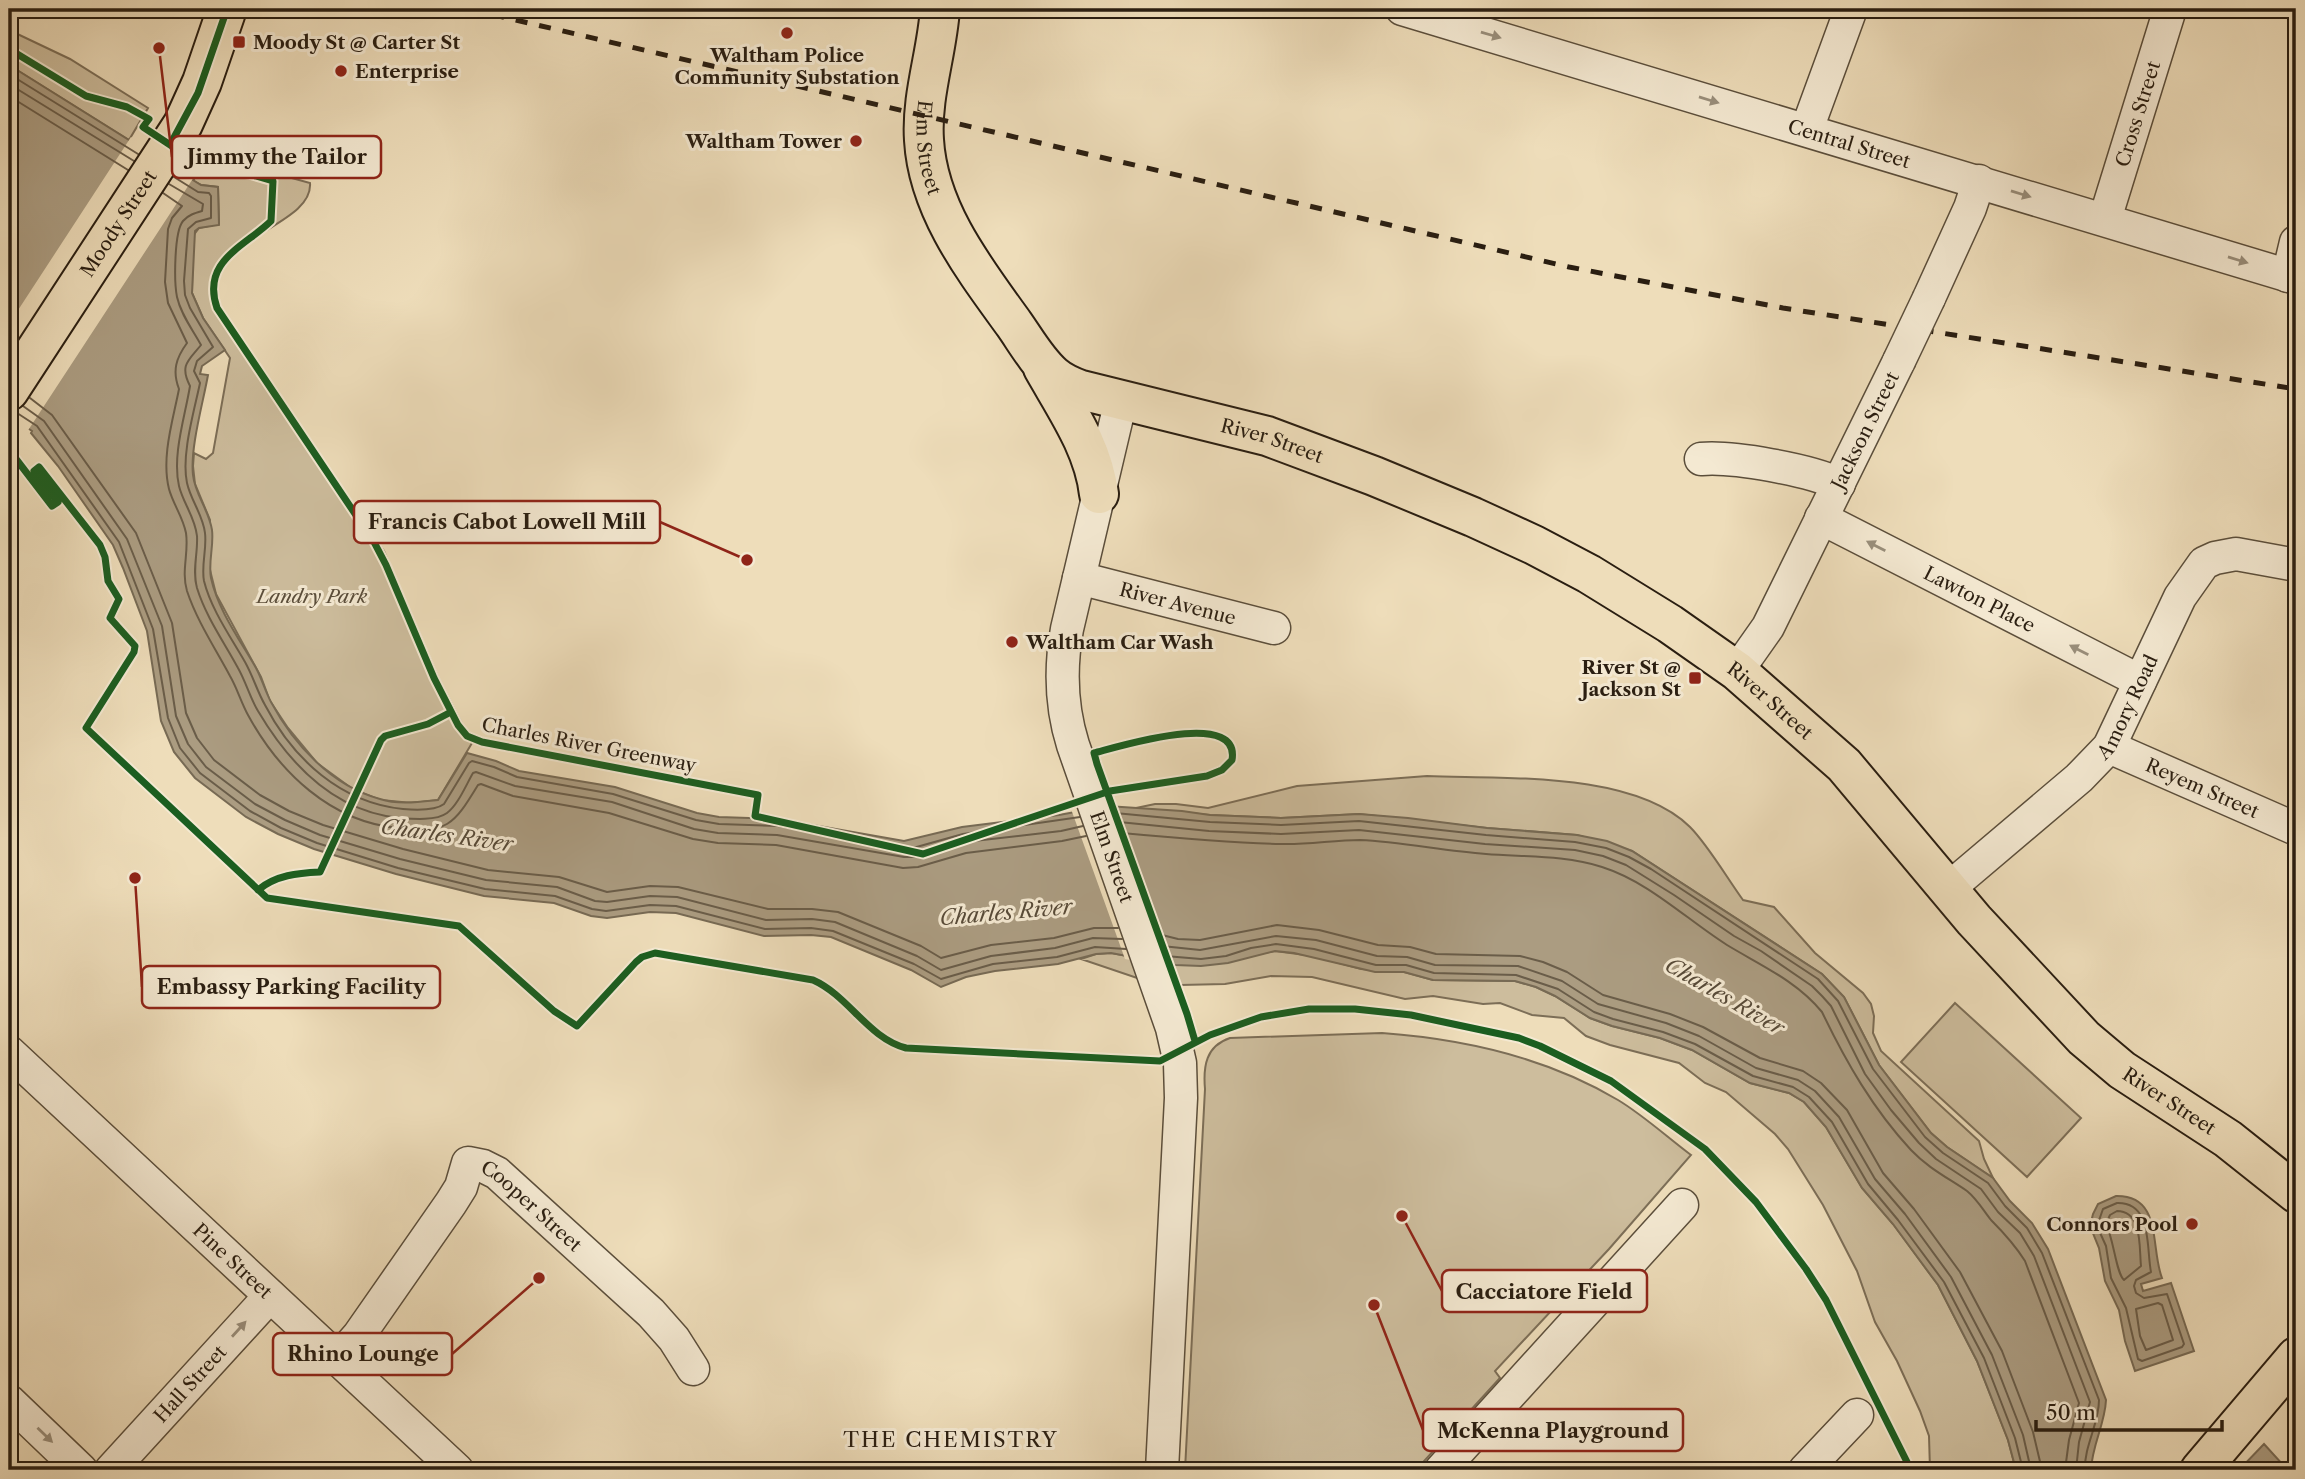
<svg xmlns="http://www.w3.org/2000/svg" width="2305" height="1479" font-family="'Libre Caslon Text',serif">
  <style>
    .green { fill: #cdbd9d; stroke: #7c6e57; stroke-width: 2 }
    .water { fill: #ab9c81; stroke: #776a54; stroke-width: 2 }
    .pier { fill: #eeddba }
    .lines { fill: none; stroke-linecap: round; stroke-linejoin: round }
    .shore { stroke: #6a5d49; stroke-width: 2 }
    .minor-casing { stroke: #5b4e3b; stroke-width: 35 }
    .major-casing { stroke: #2a1e11; stroke-width: 42 }
    .minor { stroke: #f4e9d2; stroke-width: 32 }
    .major { stroke: #eeddba; stroke-width: 38 }
    .rail { stroke: #2a1e11; stroke-width: 5; stroke-dasharray: 12 12; stroke-linecap: butt }
    .minor-bridge-casing { stroke: #5b4e3b; stroke-width: 35; stroke-linecap: butt }
    .minor-bridge { stroke: #f4e9d2; stroke-width: 32 }
    .cycleway-casing { stroke: #f4e9d2; stroke-width: 11 }
    .cycleway { stroke: #1b5e20; stroke-width: 7 }
    .oneway { fill: #998e7b }
    .poi-dot { fill: #8f2418; stroke: #f4e9d2; stroke-width: 2.5 }
    .labels { text-anchor: middle; dominant-baseline: central; stroke-width: 6; stroke-linejoin: round; paint-order: stroke }
    .poi-label { font-size: 19px; font-weight: bold; fill: #2a1e11; stroke: #f4e9d2; text-anchor: start }
    .street-label { font-size: 19px; fill: #2a1e11; stroke: #f4e9d2 }
    .park-label { font-size: 19px; font-style: italic; fill: #5b4e3b; stroke: #f4e9d2 }
    .water-label { font-size: 21px; font-style: italic; fill: #574a38; stroke: #f4e9d2 }
    .neighbourhood-label { font-size: 21px; letter-spacing: 2px; fill: #2a1e11; stroke: #f4e9d2 }
    .leader { fill: none; stroke: #8f2418; stroke-width: 2.5 }
    .callout-dot { fill: #8f2418; stroke: #f4e9d2; stroke-width: 2.5 }
    .callout { fill: #f4e9d2; stroke: #8f2418; stroke-width: 2.5 }
    .callout-label { font-size: 21px; text-anchor: middle; font-weight: bold; fill: #2a1e11 }
  </style>
  <rect width="100%" height="100%" fill="#eeddba"/>
  <filter id="stains"><feTurbulence type="fractalNoise" baseFrequency=".00286" numOctaves="4"/><feColorMatrix values="0 0 0 0 .2 0 0 0 0 .09 0 0 0 0 .02 0 0 0 .5 -.17"/></filter>
  <radialGradient id="worn" r=".72"><stop offset=".6" stop-color="#630" stop-opacity="0"/><stop offset="1" stop-color="#630" stop-opacity=".3"/></radialGradient>
  <path class="green" d="M9 30 70 59 148 108 129 140 9 65Z
    M208 155 310 183C314 231 183 239 225 316L384 551 438 677 472 743 438 800 412 803 381 800 354 790 317 763 288 728 270 701 261 677 216 594 210 570V520L195 484 193 466 194 453 206 459 213 453 230 358 203 318 192 293 193 236 199 228 219 224 218 187 201 185 193 181Z
    M1427 776C1503 779 1633 771 1690 827 1708 845 1727 878 1743 900L1774 907 1815 953 1863 993 1871 1004 1874 1016 1873 1033 1881 1051 1979 1141 1984 1159 1993 1178 1947 1147 1931 1133 1879 1065 1844 997 1822 974 1632 851 1577 835 1487 828 1359 814 1281 818 1210 815 1136 808 1155 804H1176L1208 808 1297 786Z
    M1275 951 1313 956 1361 969 1404 972 1433 980 1515 981 1536 987 1555 996 1590 1018 1612 1026 1660 1038 1692 1050 1750 1083 1789 1093 1804 1102 1826 1127 1862 1188 1893 1224 1938 1285 1977 1361 2008 1440 2016 1470H1930L1929 1436 1920 1411 1897 1361 1875 1322 1857 1271 1823 1205 1788 1149 1775 1134 1726 1092 1705 1083 1679 1063 1610 1045 1586 1036 1564 1018 1532 1015 1500 1003 1483 1004 1433 996 1405 999 1312 977 1271 976 1225 984 1180 985 1146 981 1081 959 1096 954 1111 953 1155 961 1253 955Z
    M1955 1003 2081 1118 2027 1177 1901 1062Z
    M1382 1033C1465 1039 1546 1057 1618 1100 1643 1115 1667 1137 1691 1155L1609 1249 1495 1371 1500 1378 1416 1470H1185L1205 1089C1203 1066 1206 1046 1230 1038Z"/>
  <path class="water" d="M9 65 201 185 218 187 219 225 199 228 195 231 192 293 203 318 225 350 202 366 200 374 208 375C203 403 190 448 193 475 195 495 209 510 212 530 214 546 208 562 211 578 218 610 240 640 256 668 262 679 265 691 271 702 294 745 332 786 380 799 398 805 419 802 438 800L467 753 496 761 519 771 615 787 697 813 719 817 779 819 904 841 962 827 1059 815 1107 806 1182 811 1210 815 1281 818 1359 814 1408 818 1487 828 1577 835 1607 841 1632 851 1822 974 1844 997 1879 1065 1931 1133 1947 1147 1993 1178 2010 1201 2032 1223 2048 1249 2106 1400C2105 1424 2092 1445 2091 1470H2016L2008 1440 1977 1361 1938 1285 1893 1224 1862 1188 1826 1127 1804 1102 1789 1093 1750 1083 1692 1050 1660 1038 1612 1026 1590 1018 1555 996 1536 987 1515 981 1433 980 1404 972H1375L1294 953 1275 951 1228 963 1201 966 1175 965 1111 953 1096 954 1058 964 995 971 966 977 941 987 911 970 831 937 811 935 764 936 676 913 650 912 607 918 591 916 554 903 484 896 396 874 314 849 278 834 246 817 195 778 174 752 161 721 147 631 123 568 113 545 58 466 31 433 32 431 9 415Z
    M2116 1196C2163 1195 2150 1248 2162 1278L2141 1284 2143 1291 2171 1283 2194 1351 2135 1371 2125 1341 2119 1310 2105 1281 2099 1248 2090 1226 2093 1214 2098 1204Z
    M2264 1444 2285 1467 2283 1470H2239Z"/>
  <path class="pier" d="M131 137 194 177 27 432 9 419V324Z
    M1107 802 1116 803 1175 969 1125 959 1071 809Z"/>
  <g class="lines">
    <path class="shore" d="M9 74 138 154
      M9 84 134 161
      M9 96 128 170
      M174 177 198 192 209 193 211 196V218L196 222 188 229 184 281 185 295 190 308 213 347 197 361 194 371 200 383C194 412 181 455 187 483 191 501 203 515 205 533 207 549 201 565 204 581 211 609 230 636 245 662 253 676 257 691 265 705 293 759 341 803 403 809 415 810 435 811 444 804L469 763 472 761 494 767 517 777 613 794 696 820 719 824 778 826 904 848H913L963 834 1080 817
      M169 184 203 204 202 211C195 213 188 215 183 221 174 232 174 282 177 297 181 315 193 330 201 345 189 360 179 365 190 386 185 417 172 455 179 486 183 503 195 517 197 536 198 554 192 570 197 588 206 617 224 642 238 668 246 682 250 698 258 711 290 765 335 812 400 818 413 819 436 821 447 813 458 805 466 785 473 773L476 772 515 786 612 802 694 829 718 833 777 835 904 857H915L965 842 1061 831 1083 826
      M163 193 182 206 172 218 168 229 165 282 168 303 187 343C176 358 172 371 179 389 173 420 161 457 169 489 173 504 183 517 186 533 189 553 181 571 187 591 197 621 215 648 230 676 237 688 241 702 248 715 279 772 331 822 398 828 448 833 453 826 478 785L481 784 513 796 609 813 693 839 718 843 776 845 903 868 918 867 966 853 1062 841 1086 836
      M30 398 52 415 136 533 172 623 186 713 197 738 214 760 260 795 289 811 323 825 403 849 488 870 559 877 607 892 650 886 678 887 768 909H812L838 912 921 946 941 958 991 945 1054 938 1094 928H1118
      M23 406 44 421 127 539 162 626 176 716 188 744 206 767 255 804 285 820 320 835 400 859 486 880 557 887 595 901 607 902 650 896 677 897 766 920 812 919 835 922 917 956 941 970 991 956 1055 948 1093 938 1122 939
      M14 411 37 426 119 542 153 629 168 718 180 748 200 773 250 811 281 828 317 843 398 868 485 889 555 896 592 909 606 911 650 905 676 906 765 929 811 928 833 931 914 964 941 979 993 964 1057 957 1095 947 1126 949
      M1115 813 1210 822 1281 825 1359 821 1486 835 1575 842 1606 848 1629 857 1651 869 1818 979 1838 1001 1873 1069 1925 1137 1943 1153 1988 1183 2005 1206 2027 1228 2042 1253 2099 1400C2099 1424 2084 1446 2085 1470
      M1119 822 1209 831 1281 834 1359 830 1485 844 1575 850 1603 856 1626 865 1674 895 1734 936 1761 951 1812 986 1822 996 1831 1006 1865 1074 1891 1110 1919 1143 1936 1159 1981 1189 1998 1212 2020 1233 2034 1256 2090 1402 2079 1442 2076 1470
      M1122 833C1175 838 1228 843 1281 844 1307 845 1334 840 1360 840 1402 842 1444 851 1486 854 1524 857 1566 855 1602 867 1649 882 1686 919 1727 945 1760 965 1797 981 1822 1012 1846 1062 1873 1109 1911 1150 1928 1168 1948 1178 1967 1191 1977 1199 1983 1210 1991 1220 2004 1233 2015 1245 2025 1261L2079 1403 2069 1440 2065 1470
      M1158 934 1178 939 1200 940 1277 925 1319 930 1378 945 1410 947 1436 954 1520 956 1543 962 1567 972 1603 995 1670 1014 1703 1027 1760 1058 1803 1071 1821 1083 1847 1110 1883 1173 1914 1209 1960 1272 2002 1351 2033 1432 2042 1470
      M1162 946 1200 950 1276 936 1316 940 1377 956 1407 957 1435 965 1518 966 1562 981 1598 1004 1666 1023 1699 1036 1756 1068 1798 1080 1815 1091 1839 1117 1875 1179 1905 1214 1951 1277 1992 1355 2023 1435 2031 1470
      M1165 956 1201 959 1226 956 1251 948 1276 944 1314 949 1376 965H1406L1434 973 1516 975 1558 989 1594 1012 1613 1019 1663 1032 1695 1044 1753 1076 1793 1087 1809 1097 1832 1122 1868 1184 1898 1220 1944 1282 1984 1358 2015 1438 2023 1470
      M2117 1203C2153 1202 2146 1248 2151 1272L2136 1280 2134 1286 2136 1293 2144 1298 2167 1294 2184 1344 2182 1347 2142 1361 2138 1359 2126 1308 2111 1278 2106 1246 2097 1226 2103 1209Z
      M2117 1211C2143 1211 2139 1248 2141 1266L2124 1280C2116 1273 2114 1240 2106 1224L2110 1215Z
      M2158 1303 2162 1305 2173 1340 2146 1350 2140 1336 2136 1309Z"/>
    <g class="minor-casing">
      <g id="minor">
        <path id="s1" d="M1402 9 2296 278"/>
        <path d="M1807 129 1851 9"/>
        <path id="s2" d="M2105 219 2170 9"/>
        <path d="M2288 276 2296 242"/>
        <path d="M1929 298 1970 208 1979 181"/>
        <path id="s3" d="M1121 400 1067 629C1060 668 1061 707 1073 745L1172 1028 1180 1063 1181 1098 1162 1470"/>
        <path d="M1701 459C1732 456 1810 470 1839 484"/>
        <path id="s4" d="M1821 518 2140 681"/>
        <path id="s5" d="M1079 578 1274 628"/>
        <path id="s6" d="M1737 671 1768 627 1899 361"/>
        <path id="s7" d="M2109 747 2296 829"/>
        <path id="s8" d="M1948 889 2079 778 2109 747 2180 597 2204 563 2215 558 2236 554 2296 565"/>
        <path id="s9" d="M9 1052 457 1470"/>
        <path id="s10" d="M338 1359 359 1335 451 1203 461 1187 468 1163 483 1166 497 1173 651 1313 674 1339 693 1369"/>
        <path d="M9 1401 81 1470"/>
        <path id="s11" d="M111 1470 270 1296"/>
        <path d="M1441 1470 1682 1205"/>
        <path d="M1805 1470 1857 1415"/>
      </g>
    </g>
    <g class="major-casing">
      <g id="major">
        <path id="s12" d="M940 9C937 53 921 96 924 140 928 210 975 270 1014 324 1026 341 1037 361 1053 375 1061 382 1070 386 1081 390L1267 436 1374 476 1473 517 1534 545 1589 574 1670 624 1737 671 1844 765 1974 920 2084 1038 2122 1070 2228 1139 2296 1193"/>
        <path d="M1043 368C1065 407 1094 448 1099 494"/>
        <path id="s13" d="M9 391 183 124 202 82 227 9"/>
        <path d="M2200 1470 2296 1357"/>
      </g>
    </g>
    <use href="#minor" class="minor"/>
    <use href="#major" class="major"/>
    <path class="rail" d="M469 9 1569 267 1783 308 2296 389"/>
    <g class="minor-bridge-casing">
      <path id="minor-bridge" d="M1899 361 1929 298"/>
    </g>
    <use href="#minor-bridge" class="minor-bridge"/>
    <g class="cycleway-casing">
      <path id="cycleway" d="M9 49 86 96 127 107 149 119 143 127 196 162 211 168 249 174 273 181 271 221C244 247 201 261 217 308L374 542 386 565 434 678 458 725 467 736 482 742 758 795 755 816 923 854 1110 791 1207 776 1222 770 1232 760C1241 708 1118 747 1094 753L1097 764 1187 1014 1195 1041
        M170 145 198 93 227 9
        M9 453 16 459 52 506 58 502 34 471 39 467 100 545 105 557 108 581 119 599 110 618 135 646 134 652 86 728 267 898 459 926 554 1011 577 1026 636 962 642 957 655 953 813 980C849 996 868 1038 906 1048L1160 1061 1210 1035 1261 1017 1309 1009H1355L1411 1015 1519 1038 1540 1046 1611 1081 1705 1149 1756 1202 1806 1269 1826 1300 1911 1470
        M258 890C276 875 298 873 320 872L381 740 385 736 428 724 451 712"/>
    </g>
    <use href="#cycleway" class="cycleway"/>
  </g>
  <defs><path id="oneway-solid" d="M-6-.8H1V-3.2L6.5 0L1 3.2V.8H-6Z" transform="scale(1.75)"/></defs>
  <g class="oneway">
    <use href="#oneway-solid" transform="translate(1491 35) rotate(16)"/>
    <use href="#oneway-solid" transform="translate(1709 100) rotate(17)"/>
    <use href="#oneway-solid" transform="translate(2021 194) rotate(17)"/>
    <use href="#oneway-solid" transform="translate(2238 260) rotate(17)"/>
    <use href="#oneway-solid" transform="translate(1876 546) rotate(-153)"/>
    <use href="#oneway-solid" transform="translate(2079 650) rotate(-153)"/>
    <use href="#oneway-solid" transform="translate(239 1329) rotate(-48)"/>
    <use href="#oneway-solid" transform="translate(45 1435) rotate(44)"/>
  </g>
  <g class="poi-dot">
    <circle cx="787" cy="33" r="7"/>
    <rect x="232" y="35" width="14" height="14" rx="3.5"/>
    <circle cx="341" cy="71" r="7"/>
    <circle cx="856" cy="141" r="7"/>
    <circle cx="1012" cy="642" r="7"/>
    <rect x="1688" y="671" width="14" height="14" rx="3.5"/>
    <circle cx="2192" cy="1224" r="7"/>
  </g>
  <g class="labels">
    <g class="poi-label">
      <text x="253" y="42">Moody St @ Carter St</text>
      <text x="787" y="55" text-anchor="middle">Waltham Police<tspan x="787" dy="22">Community Substation</tspan></text>
      <text x="355" y="71">Enterprise</text>
      <text x="842" y="141" text-anchor="end">Waltham Tower</text>
      <text x="1026" y="642">Waltham Car Wash</text>
      <text x="1681" y="667" text-anchor="end">River St @<tspan x="1681" dy="22">Jackson St</tspan></text>
      <text x="2178" y="1224" text-anchor="end">Connors Pool</text>
    </g>
    <g class="street-label">
      <text stroke="none"><textPath href="#s2" startOffset="110">Cross Street</textPath></text>
      <text stroke="none"><textPath href="#s1" startOffset="467">Central Street</textPath></text>
      <text stroke="none"><textPath href="#s12" startOffset="140">Elm Street</textPath></text>
      <text stroke="none"><textPath href="#s13" startOffset="200">Moody Street</textPath></text>
      <text stroke="none"><textPath href="#s6" startOffset="273">Jackson Street</textPath></text>
      <text stroke="none"><textPath href="#s12" startOffset="634">River Street</textPath></text>
      <text stroke="none"><textPath href="#s4" startOffset="178">Lawton Place</textPath></text>
      <text stroke="none"><textPath href="#s5" startOffset="102">River Avenue</textPath></text>
      <text stroke="none"><textPath href="#s12" startOffset="1200">River Street</textPath></text>
      <text stroke="none"><textPath href="#s8" startOffset="259">Amory Road</textPath></text>
      <text transform="translate(589 745) rotate(11)">Charles River Greenway</text>
      <text stroke="none"><textPath href="#s7" startOffset="102">Reyem Street</textPath></text>
      <text stroke="none"><textPath href="#s3" startOffset="471">Elm Street</textPath></text>
      <text stroke="none"><textPath href="#s12" startOffset="1768">River Street</textPath></text>
      <text stroke="none"><textPath href="#s10" startOffset="315">Cooper Street</textPath></text>
      <text stroke="none"><textPath href="#s9" startOffset="306">Pine Street</textPath></text>
      <text stroke="none"><textPath href="#s11" startOffset="117">Hall Street</textPath></text>
    </g>
    <g class="park-label">
      <text x="312" y="596">Landry Park</text>
    </g>
    <g class="water-label">
      <text transform="translate(447 835) rotate(8)">Charles River</text>
      <text transform="translate(1006 912) rotate(-5)">Charles River</text>
      <text transform="translate(1725 996) rotate(30)">Charles River</text>
    </g>
    <g class="neighbourhood-label">
      <text x="951" y="1439">THE CHEMISTRY</text>
    </g>
  </g>
  <path class="leader" d="M159 48L172 157M747 560L660 522M135 878L142 987M1402 1216L1442 1291M539 1278L452 1354M1374 1305L1423 1430"/>
  <g class="callout-dot">
    <circle cx="159" cy="48" r="7"/>
    <circle cx="747" cy="560" r="7"/>
    <circle cx="135" cy="878" r="7"/>
    <circle cx="1402" cy="1216" r="7"/>
    <circle cx="539" cy="1278" r="7"/>
    <circle cx="1374" cy="1305" r="7"/>
  </g>
  <g class="callout">
    <rect x="172" y="136" width="209" height="42" rx="7"/>
    <rect x="354" y="501" width="306" height="42" rx="7"/>
    <rect x="142" y="966" width="298" height="42" rx="7"/>
    <rect x="1442" y="1270" width="205" height="42" rx="7"/>
    <rect x="273" y="1333" width="179" height="42" rx="7"/>
    <rect x="1423" y="1409" width="260" height="42" rx="7"/>
  </g>
  <g class="callout-label">
    <text x="277" y="164">Jimmy the Tailor</text>
    <text x="507" y="529">Francis Cabot Lowell Mill</text>
    <text x="291" y="994">Embassy Parking Facility</text>
    <text x="1544" y="1299">Cacciatore Field</text>
    <text x="363" y="1361">Rhino Lounge</text>
    <text x="1553" y="1438">McKenna Playground</text>
  </g>
  <rect width="2305" height="1479" fill="none" stroke="#eeddba" stroke-width="35"/>
  <rect x="10" y="10" width="2284" height="1458" fill="none" stroke="#2a1e11" stroke-width="3.5"/>
  <rect x="18" y="18" width="2270" height="1444" fill="none" stroke="#2a1e11" stroke-width="2"/>
  <path d="M2036 1420v10h186v-10" fill="none" stroke="#2a1e11" stroke-width="3.5"/>
  <text x="2046" y="1420" font-size="21" fill="#2a1e11" stroke="#f4e9d2" stroke-width="5" paint-order="stroke">50 m</text>
  <rect width="100%" height="100%" filter="url(#stains)"/>
  <rect width="100%" height="100%" fill="url(#worn)"/>
</svg>
